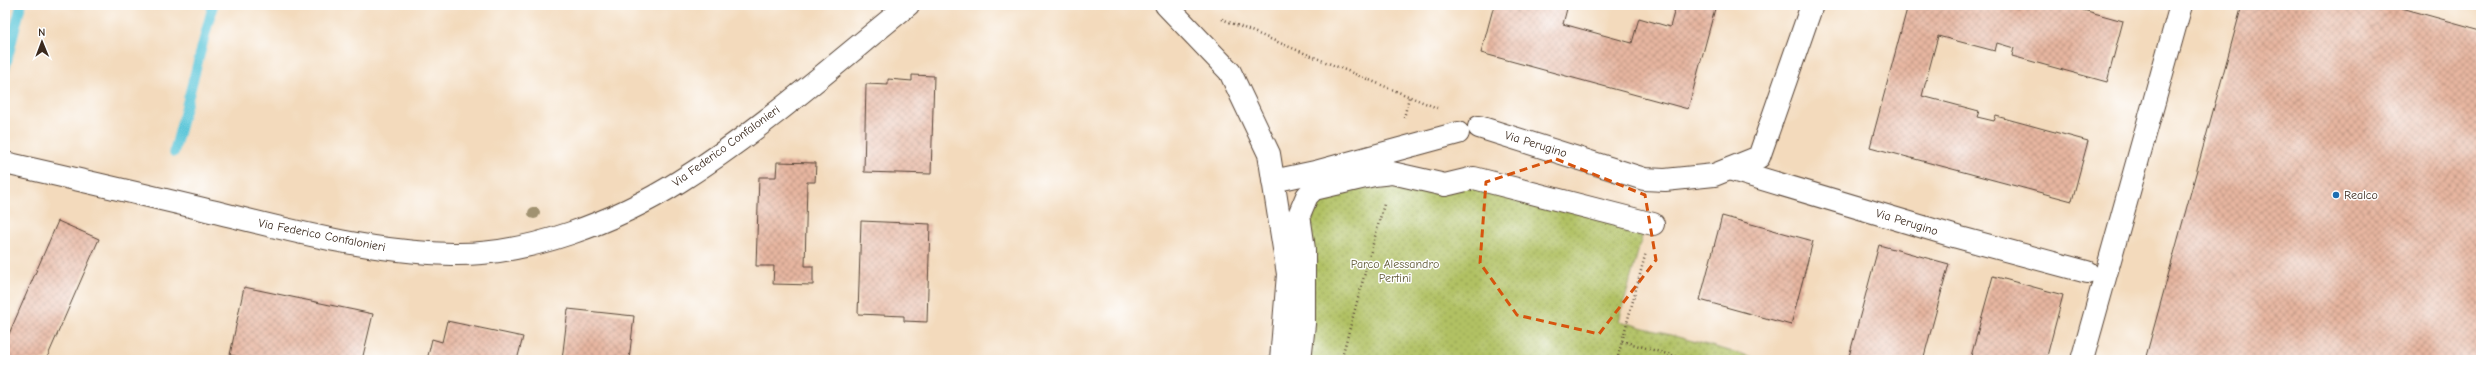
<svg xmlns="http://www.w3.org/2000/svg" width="2486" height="365" font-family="'Comic Neue',sans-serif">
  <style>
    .park { fill: url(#park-dots); stroke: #767640 }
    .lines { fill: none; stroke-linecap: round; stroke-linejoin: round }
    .stream { stroke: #5ec7d9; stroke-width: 10 }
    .building { fill: url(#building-cross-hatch) }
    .pedestrian-casing { stroke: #574436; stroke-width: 24 }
    .minor-casing { stroke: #574436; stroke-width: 24 }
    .path { stroke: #574436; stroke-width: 2.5; stroke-dasharray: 1 3; stroke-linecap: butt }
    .pedestrian { stroke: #fff; stroke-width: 22 }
    .minor { stroke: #fff; stroke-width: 22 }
    .tree { fill: #a19271 }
    .marked { fill: none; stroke: #d7540e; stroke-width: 3; stroke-dasharray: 8 5; stroke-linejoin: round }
    .poi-dot { fill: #1f6fb2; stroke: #fff; stroke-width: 1.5 }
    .labels { text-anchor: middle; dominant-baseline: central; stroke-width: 3; stroke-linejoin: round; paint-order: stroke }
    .street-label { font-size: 12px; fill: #3b2a1e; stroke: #fff }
    .poi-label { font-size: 12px; fill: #3b2a1e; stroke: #fff; text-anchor: start }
    .park-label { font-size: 12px; fill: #5e5733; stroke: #fff }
  </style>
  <defs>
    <pattern id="park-dots" width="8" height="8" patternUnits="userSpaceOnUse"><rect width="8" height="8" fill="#b1c163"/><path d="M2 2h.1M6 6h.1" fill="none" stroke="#919d51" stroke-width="1.8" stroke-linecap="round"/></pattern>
    <pattern id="building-cross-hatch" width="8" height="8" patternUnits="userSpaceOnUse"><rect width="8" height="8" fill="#e7b6a0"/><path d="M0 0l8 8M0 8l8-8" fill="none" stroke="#bc9482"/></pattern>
  </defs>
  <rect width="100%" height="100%" fill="#fff"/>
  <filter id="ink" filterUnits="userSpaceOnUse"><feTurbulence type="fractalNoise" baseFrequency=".025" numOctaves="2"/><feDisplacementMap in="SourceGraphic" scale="8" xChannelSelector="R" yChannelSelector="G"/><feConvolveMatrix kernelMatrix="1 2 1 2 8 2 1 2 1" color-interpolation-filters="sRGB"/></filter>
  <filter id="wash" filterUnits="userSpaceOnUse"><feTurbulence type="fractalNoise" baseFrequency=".012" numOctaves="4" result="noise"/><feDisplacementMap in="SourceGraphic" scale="16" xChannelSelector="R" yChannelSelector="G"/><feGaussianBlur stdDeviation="0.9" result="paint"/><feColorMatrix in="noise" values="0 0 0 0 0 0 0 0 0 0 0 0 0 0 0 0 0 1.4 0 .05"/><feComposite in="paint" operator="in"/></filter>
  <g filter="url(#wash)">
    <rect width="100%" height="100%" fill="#f3dabc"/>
    <path class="park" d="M1379 176 1477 184 1645 226 1619 321 1763 360H1303L1309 197Z"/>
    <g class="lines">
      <path class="stream" d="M5 69 21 5
        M174 152 213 5"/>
    </g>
    <g id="blocks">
      <path class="building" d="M1494 5H1568L1563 24 1632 43 1639 18 1670 27 1676 5H1716L1688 109 1481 53Z
        M1908 5H2065L2123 21 2107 82 2012 56 2014 48 1997 43 1995 51 1938 36 1922 96 1979 111 1977 117 1994 121 1996 116 2088 141 2072 201 1870 147Z
        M2242 5H2391L2481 30V360H2145Z
        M912 75 934 76 931 174 864 172 866 84 888 85V79L912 81Z
        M777 162 816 163 815 182H807L805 266H813V285L773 284 774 266H756L759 177H776Z
        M1722 216 1813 241 1791 325 1700 300Z
        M58 221 99 239 46 360H5V343Z
        M861 221 930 224 927 322 904 321V316L858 314Z
        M1879 245 1949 264 1923 360H1848Z
        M1993 276 2063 295 2046 360H1970Z
        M244 287 373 314 362 360H254L230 355Z
        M568 309 634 316 629 360H562Z
        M447 321 523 337 517 360H427L432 339 442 342Z"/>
    </g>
  </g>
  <g filter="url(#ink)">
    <use href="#blocks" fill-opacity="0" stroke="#574436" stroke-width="1"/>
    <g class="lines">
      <g class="pedestrian-casing">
        <path id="pedestrian" d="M1300 360 1304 324V249L1299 215 1307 196 1314 189 1374 175 1392 173 1445 185 1474 178 1653 224"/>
      </g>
      <g class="minor-casing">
        <path id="minor" d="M1166 5 1230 72 1269 154 1288 274 1281 360
          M1479 127 1644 179 1665 180 1714 175 1759 157 1812 5
          M5 163C71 178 137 193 203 209 285 229 367 252 451 254 527 256 617 221 680 181 761 130 834 65 908 5
          M1729 169 1957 237 2087 272
          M1273 181 1315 172 1458 133
          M2082 360 2181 5"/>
      </g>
      <path class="path" d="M1222 19 1437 108
        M1404 118 1409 97
        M1622 341 1688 360
        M1341 360 1384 204
        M1617 360 1646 252"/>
      <use href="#pedestrian" class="pedestrian"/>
      <use href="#minor" class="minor"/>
    </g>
    <circle class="tree" cx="534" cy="213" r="6"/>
  </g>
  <path class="marked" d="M1556 159 1645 195 1656 260 1599 334 1517 315 1480 263 1486 182Z"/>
  <circle class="poi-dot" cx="2336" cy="195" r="4"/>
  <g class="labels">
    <g class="street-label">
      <text transform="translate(1536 144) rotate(17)">Via Perugino</text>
      <text transform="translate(726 146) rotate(-36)">Via Federico Confalonieri</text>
      <text transform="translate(1907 222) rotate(17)">Via Perugino</text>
      <text transform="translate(322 235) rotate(11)">Via Federico Confalonieri</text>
    </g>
    <g class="poi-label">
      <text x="2344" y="195">Realco</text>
    </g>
    <g class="park-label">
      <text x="1395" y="264">Parco Alessandro<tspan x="1395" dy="14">Pertini</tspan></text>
    </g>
  </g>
  <rect width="2486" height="365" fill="none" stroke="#fff" stroke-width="20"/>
  <g transform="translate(42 42) rotate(359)" stroke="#ffffff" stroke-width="3" paint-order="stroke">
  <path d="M0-3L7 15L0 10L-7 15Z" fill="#3b2a1e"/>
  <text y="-6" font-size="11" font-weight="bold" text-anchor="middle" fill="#3b2a1e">N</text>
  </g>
</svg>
